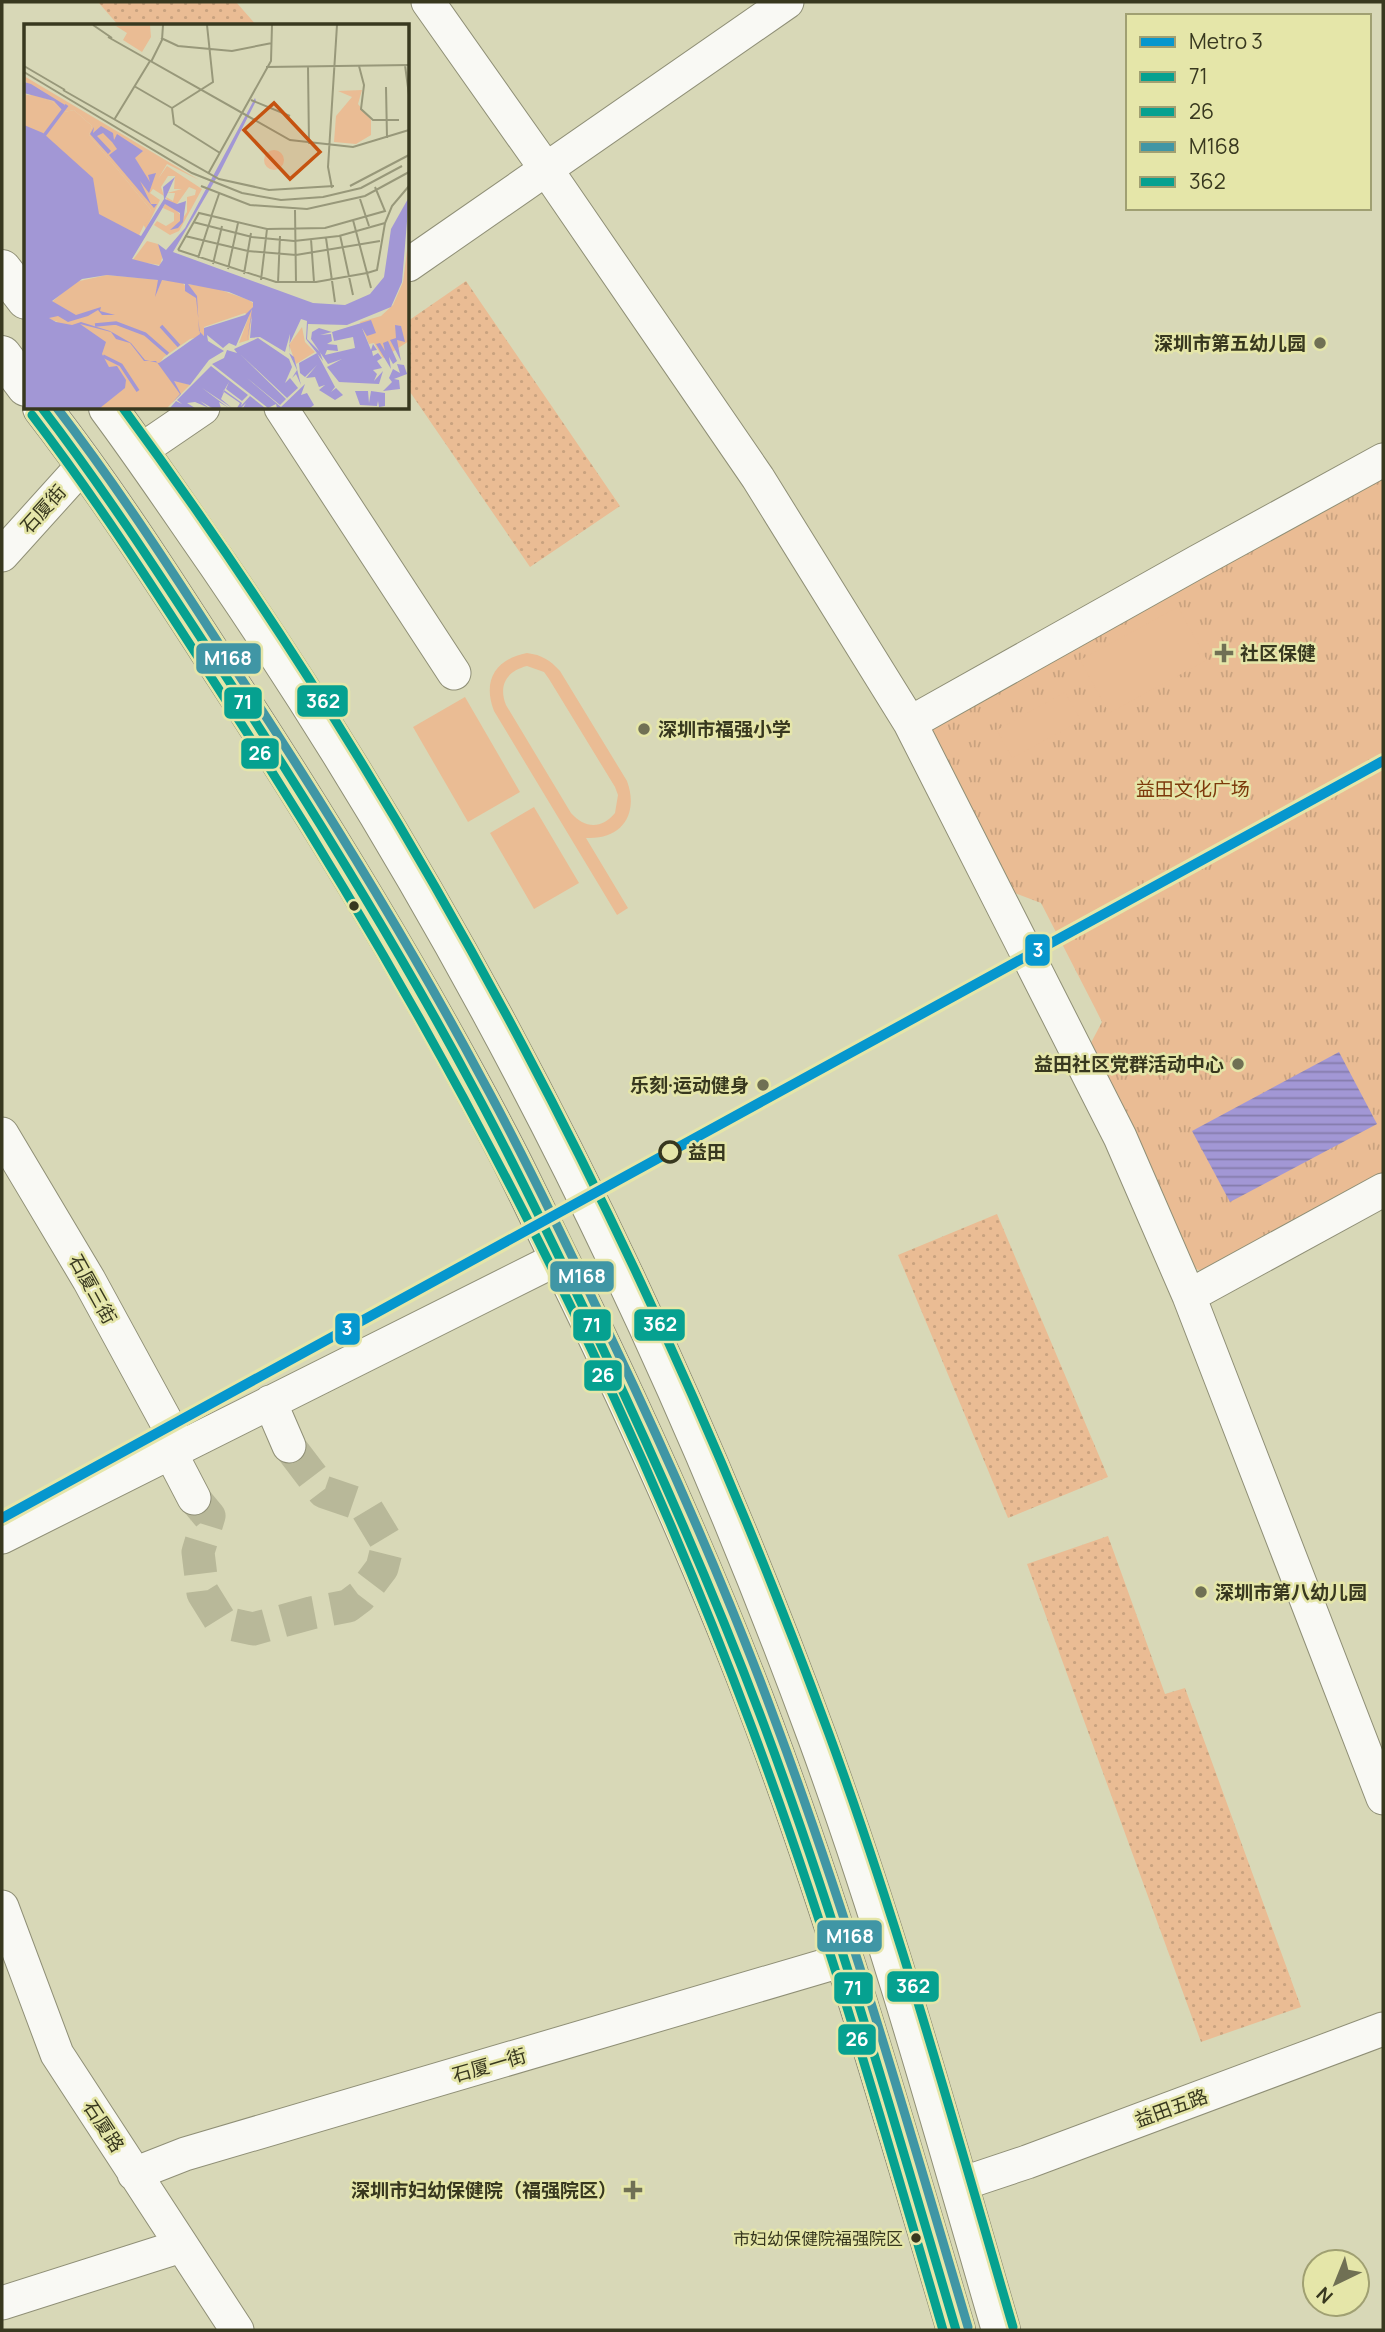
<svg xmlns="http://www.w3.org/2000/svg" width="1385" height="2332" font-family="Manrope,'Noto Sans SC',sans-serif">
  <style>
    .grass { fill: url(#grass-tufts) }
    .garden { fill: url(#garden-dots) }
    .pitch { fill: #eabc94; fill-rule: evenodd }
    .water { fill: url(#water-rules) }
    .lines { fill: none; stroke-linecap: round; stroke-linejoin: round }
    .minor-tunnel { stroke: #b8b899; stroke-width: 33; stroke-dasharray: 33 17; stroke-linecap: butt }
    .minor-casing { stroke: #8f8f76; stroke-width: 35 }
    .major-casing { stroke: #8f8f76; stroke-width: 40 }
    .minor { stroke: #f9f9f4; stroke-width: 33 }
    .major { stroke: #f9f9f4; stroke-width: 38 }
    .bus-1-casing { stroke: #e5e6a9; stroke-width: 14 }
    .bus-2-casing { stroke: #e5e6a9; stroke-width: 14 }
    .bus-3-casing { stroke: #e5e6a9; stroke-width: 14 }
    .bus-4-casing { stroke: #e5e6a9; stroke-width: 14 }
    .bus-1 { stroke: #06a190; stroke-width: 9 }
    .bus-2 { stroke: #06a190; stroke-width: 9 }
    .bus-3 { stroke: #4096a5; stroke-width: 9 }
    .bus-4 { stroke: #06a190; stroke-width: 9 }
    .metro-1-casing { stroke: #e5e6a9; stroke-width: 16 }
    .metro-1 { stroke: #0697ce; stroke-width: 10 }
    .poi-dot { fill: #707054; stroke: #e5e6a9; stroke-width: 2.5 }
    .bus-dot { fill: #38381f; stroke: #e5e6a9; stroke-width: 2.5 }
    .stop-dot { fill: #e5e6a9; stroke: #38381f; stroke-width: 3.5 }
    .labels { text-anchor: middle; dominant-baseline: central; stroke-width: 5; stroke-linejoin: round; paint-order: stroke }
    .bus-label { font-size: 17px; fill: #38381f; stroke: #e5e6a9; text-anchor: end }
    .poi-label { font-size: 19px; font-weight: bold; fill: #38381f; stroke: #e5e6a9; text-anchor: end }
    .street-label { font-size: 19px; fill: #38381f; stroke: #e5e6a9 }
    .park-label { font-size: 19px; fill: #7d390b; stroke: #e5e6a9 }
    .stop-label { font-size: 19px; font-weight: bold; fill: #38381f; stroke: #e5e6a9; text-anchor: start }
    .inset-river { fill: none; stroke: #a297d5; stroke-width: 3.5 }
    .inset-road { fill: none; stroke: #98987a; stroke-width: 2 }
    .view { fill: #c55210; fill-opacity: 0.15; stroke: #c55210; stroke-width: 3.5 }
    .inset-edge { fill: none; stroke: #38381f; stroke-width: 3.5 }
    .line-badge { stroke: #e5e6a9; stroke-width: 2.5 }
    .badge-label { font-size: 19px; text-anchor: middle; font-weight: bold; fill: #fff }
  </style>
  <defs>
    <pattern id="grass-tufts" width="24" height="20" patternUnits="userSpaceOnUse" patternTransform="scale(1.75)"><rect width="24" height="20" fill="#eabc94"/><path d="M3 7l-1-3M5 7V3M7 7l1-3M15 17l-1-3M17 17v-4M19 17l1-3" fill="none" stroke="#c9a27f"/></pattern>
    <pattern id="garden-dots" width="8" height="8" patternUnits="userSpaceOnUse" patternTransform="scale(1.75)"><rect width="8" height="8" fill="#eabc94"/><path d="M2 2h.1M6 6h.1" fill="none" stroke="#c9a27f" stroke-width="1.8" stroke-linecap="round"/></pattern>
    <pattern id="water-rules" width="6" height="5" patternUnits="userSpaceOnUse" patternTransform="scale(1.75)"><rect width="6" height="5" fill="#a297d5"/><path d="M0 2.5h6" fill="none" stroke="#857cac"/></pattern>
  </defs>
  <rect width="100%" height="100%" fill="#d8d8b7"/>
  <path class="grass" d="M1383 464V1181L1214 1275 1181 1264 1085 1054 1102 1022 1095 1008 1041 903 1002 888 929 731Z"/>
  <path class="garden" d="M98 2H236L257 26H119Z
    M466 281 620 506 530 567 408 389V321Z
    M997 1214 1108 1477 1008 1518 898 1255Z
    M1108 1536 1165 1694 1185 1688 1301 2007 1201 2042 1027 1564Z"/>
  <path class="pitch" d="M1178 607 1207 660 1109 713 1080 660Z
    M527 653C542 655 550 660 560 671L627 781C639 814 622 840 586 838L628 908 617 915 494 711C482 680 496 659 527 653ZM527 666 544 672 549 679 615 787 618 795 615 813C602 829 585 829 571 813L506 705C498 685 507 671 527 666Z
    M1065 692 1081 721 1012 758 997 730Z
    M465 697 520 792 468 822 413 727Z
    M534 807 579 883 534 909 490 833Z"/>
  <path class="water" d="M1339 1052 1377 1124 1230 1202 1192 1131Z"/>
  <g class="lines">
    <path class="minor-tunnel" d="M194 1498 209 1516 198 1552 203 1593 221 1622 253 1629 311 1613 348 1606 360 1597 382 1568 388 1544 365 1506 324 1492 289 1446"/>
    <g class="minor-casing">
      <path id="minor" d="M428 2 546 169 758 478 910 723 1120 1137 1189 1296 1383 1798
        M408 265 787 2
        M281 408 454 673
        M140 451 203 408
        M2 555 85 463
        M910 723 1197 562 1383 460
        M2 1134 89 1280 180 1447
        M1189 1296 1383 1190
        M270 1402 289 1446
        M170 1452 194 1498
        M2 1537 559 1258
        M2 1907 57 2054 237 2330
        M134 2174 185 2154 844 1960
        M958 2185 1027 2162 1383 2029
        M2 2303 181 2246"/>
    </g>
    <g class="major-casing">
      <path id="major" d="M2 269 26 300
        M2 355 26 387
        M42 408C108 493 166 584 224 674 324 827 420 984 504 1146 524 1184 542 1224 561 1262 635 1413 705 1567 764 1725 838 1924 896 2127 956 2330
        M108 408C146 459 182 513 219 566 467 929 665 1323 817 1737 888 1931 943 2131 1001 2330"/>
    </g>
    <use href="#minor" class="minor"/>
    <use href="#major" class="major"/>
    <g class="bus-1-casing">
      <path id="bus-1" d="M42 408C114 502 177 602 242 701 324 828 403 956 474 1089 520 1174 562 1262 603 1349 661 1472 716 1597 764 1725 838 1923 896 2127 956 2330"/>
    </g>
    <g class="bus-2-casing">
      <path id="bus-2" d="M32 415C104 509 167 609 231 708 439 1028 618 1369 752 1728 826 1925 884 2128 943 2330"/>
    </g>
    <g class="bus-3-casing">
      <path id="bus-3" d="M57 408C127 499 188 596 250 692 332 818 411 946 482 1079 528 1163 570 1251 611 1338 671 1464 728 1592 776 1723 850 1921 908 2124 968 2327"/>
    </g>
    <g class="bus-4-casing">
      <path id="bus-4" d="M123 408C421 812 656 1263 829 1734 900 1928 955 2128 1013 2327"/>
    </g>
    <use href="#bus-1" class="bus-1"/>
    <use href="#bus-2" class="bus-2"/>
    <use href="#bus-3" class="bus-3"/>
    <use href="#bus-4" class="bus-4"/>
    <g class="metro-1-casing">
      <path id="metro-1" d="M2 1518 1383 761"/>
    </g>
    <use href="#metro-1" class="metro-1"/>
  </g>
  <g class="poi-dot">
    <circle cx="1320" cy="343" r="7"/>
    <path d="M1220.5 642.5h7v7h7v7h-7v7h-7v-7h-7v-7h7z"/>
    <circle cx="644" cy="729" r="7"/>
    <circle cx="1238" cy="1064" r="7"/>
    <circle cx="763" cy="1085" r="7"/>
    <circle cx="1201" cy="1592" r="7"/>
    <path d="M629.5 2179.5h7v7h7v7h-7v7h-7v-7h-7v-7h7z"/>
  </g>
  <g class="bus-dot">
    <circle cx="354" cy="906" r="6"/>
    <circle cx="916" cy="2238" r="6"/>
  </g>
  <circle class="stop-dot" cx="670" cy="1152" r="10"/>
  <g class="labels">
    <g class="bus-label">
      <text x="903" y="2238">市妇幼保健院福强院区</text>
    </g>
    <g class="poi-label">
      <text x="1306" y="343">深圳市第五幼儿园</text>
      <text x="1240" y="653" text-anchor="start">社区保健</text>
      <text x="658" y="729" text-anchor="start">深圳市福强小学</text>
      <text x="1224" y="1064">益田社区党群活动中心</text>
      <text x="749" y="1085">乐刻·运动健身</text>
      <text x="1215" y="1592" text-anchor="start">深圳市第八幼儿园</text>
      <text x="617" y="2190">深圳市妇幼保健院（福强院区）</text>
    </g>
    <g class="street-label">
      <text transform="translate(43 509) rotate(-48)">石厦街</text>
      <text transform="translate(93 1289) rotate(61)">石厦三街</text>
      <text transform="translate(489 2065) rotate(-16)">石厦一街</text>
      <text transform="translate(1171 2108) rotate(-20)">益田五路</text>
      <text transform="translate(104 2126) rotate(57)">石厦路</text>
    </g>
    <g class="park-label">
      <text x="1193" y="789">益田文化广场</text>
    </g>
    <g class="stop-label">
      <text x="688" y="1152">益田</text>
    </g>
  </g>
  <g transform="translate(24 24)">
    <rect width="385" height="385" fill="#d8d8b7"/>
    <path d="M240 136a10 10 0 1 1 20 0a10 10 0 1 1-20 0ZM385 211V317L359 334 350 319 345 320 336 298 357 292 369 281 379 258Z" fill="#eabc94"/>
    <path d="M0 52 175 156 143 140 134 155 143 142 178 165 155 207 146 211 130 201 133 197 142 202 150 197V189L139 184 141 180 148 181 159 194 163 188V173L171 171 172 166 165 163 153 180 144 179 142 173 149 177 151 169H143L158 165H150L151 152H144L137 163 140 172 129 165 126 169 136 176 122 205 119 200 127 186 65 111 68 102 50 86 40 88 28 77 8 73 5 70H0L6 69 29 77 22 70 13 63 22 71 0 62H4ZM338 66 334 80 347 96V111L332 120 310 118 312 92 328 73 314 67Z" fill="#eabc94"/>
    <path d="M0 70 28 77 40 88 50 86 68 102 65 111 127 186 110 222 0 165ZM123 217 134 220 139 231 136 241 108 237ZM83 251 158 258 165 267 163 260 191 264 225 276 235 284 227 296 225 316 215 319 225 292 221 289 180 303 182 311 166 315 140 333 135 340 145 354 166 361 143 384H0V299L34 298 13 291 51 258ZM278 303 281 318 291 328 272 340 265 321ZM233 318 237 325 241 320 240 330 245 334 252 327 254 335H246L254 341 258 336 255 331 262 333 267 342 262 353 244 341 231 322ZM192 349 203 358 194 374 177 360H191Z" fill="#eabc94"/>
    <path d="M126 1 127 13 118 28 99 16 103 9 92 2Z" fill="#eabc94"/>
    <path d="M0 58 7 60 41 81 38 86 30 77 0 69ZM231 74 232 77 196 148 149 228 289 279 321 281 346 270 360 253 367 205 385 173 378 258 367 283 323 301 284 300 283 315 296 328 299 337 282 315 283 297 277 295 265 321V329L270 333 277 361 272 350 268 354 273 346 265 329 266 310 261 328 236 313 226 314 228 290 223 317 228 285 212 322 205 319 199 324 183 311 184 317 200 327 185 336 166 361 150 357 157 370 148 379 156 370 132 337H120L106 319 92 315 87 308 56 300 82 318 78 330 85 343 93 342 102 356 101 364 76 384H0V101L19 109 69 154 75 190 117 212 140 175 139 163 151 153 141 175 153 180 162 177 159 198 154 204 146 206 156 197V189L141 180 108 235 135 242 139 236 134 220 142 226 161 204ZM83 251 134 256 131 273 138 256 161 260V267L172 274 176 310 135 339 121 336 107 319 86 307 57 298 48 301 32 298 25 294 34 292 44 298 64 292 74 286 78 291H91L76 287 77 283 52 291 28 277 58 255ZM164 260 205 268 229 278V283L221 291 180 304V312L175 307 173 272ZM77 102 89 109 90 116 93 110 119 127 111 134 126 158 124 151 132 149 125 169 116 157 127 180H133L130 184 85 131 93 125 88 118 79 109 73 112 87 127 84 130 66 110 70 103 69 109ZM347 296 352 309 343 312 338 304 347 326 349 320 353 326 348 327 349 332 354 329 358 334 353 337 358 344 349 346 353 350 350 357 359 347 355 360 315 358 303 343 318 335 304 340 287 315 288 308 295 304 308 308ZM308 308 310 317 329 313 331 324 301 331 303 326 314 327 313 321 303 320 308 317 307 310 296 311ZM371 301 377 302 381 318 373 316 377 337 366 316 372 314ZM234 314 265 335 268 343 261 359 266 354 274 364 263 374 216 330 262 375 256 381 223 354 257 383 281 360 277 371 283 369 290 381 286 384H253L252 380 244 384 188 340 200 334 203 326 213 329 210 325ZM364 317 373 337 369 340 365 333 367 345 352 320 356 319 361 327 359 319ZM293 329 311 363 307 368 312 364 319 371 311 376 295 366 301 361 295 363 291 353 282 354 293 341 281 353 276 349 275 339ZM373 340 380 341 383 350 370 355 375 356 376 365 359 367 368 358 365 354 369 345 376 349ZM187 342 224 371 218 377 202 365 205 358 198 370 200 366 218 379 217 382 226 372 241 384H219L222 379 217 384H213L216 379 200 368 197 375 208 384 178 364 205 384 195 378 197 384H188L176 377 185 384 171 378 163 379 171 384H146L152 377 158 380 153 376ZM331 367H344L345 379 347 367 361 369V382L355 383 354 377 353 382 336 381Z" fill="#a297d5" fill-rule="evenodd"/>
    <path class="inset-river" d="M19 113 43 81M71 301 92 299 121 310 144 330M137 302 155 322M79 332 97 341 114 367"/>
    <path class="inset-road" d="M69 1 88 14M84 13 266 116 329 123 385 106M137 14 154 22 208 27 248 19M127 38 138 16 139 1M381 41 385 71M0 42 41 66M335 42 340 61 337 85 349 96H375M242 43 385 41M284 43 285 120M0 48 168 149 218 169 257 176 299 173 337 164 378 142M110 62 148 84M362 63 363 114M39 66 195 155 245 166 310 162M227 76 266 92M148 84 189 58 183 1M148 84 150 100 196 129M90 96 126 37M184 150 247 37 248 1M177 162 226 181 283 185 341 172 385 148M326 162 385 131M308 164 304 143 313 1M336 175 345 202M271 186 272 259M187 193 195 170M329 196 347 264M169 198 228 213 270 217 315 212 361 199M316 211 329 271M161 212 224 227 272 231 356 217M302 214 311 278M287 215 290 258M154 226 175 189 243 205 301 204 361 187 351 163M154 226 252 258H292L343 249 353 246 361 199 368 182 385 162M174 234 188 191M189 240 198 202M204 245 214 199M220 250 227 209M237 256 243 205M254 259 256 212"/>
    <path class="view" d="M250 79 296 128 266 155 220 106Z"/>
    <rect width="385" height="385" class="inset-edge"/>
  </g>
  <g class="line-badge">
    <rect x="195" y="642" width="67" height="33" rx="7" fill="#4096a5"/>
    <rect x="296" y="684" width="53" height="34" rx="7" fill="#06a190"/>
    <rect x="223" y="686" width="40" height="34" rx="7" fill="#06a190"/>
    <rect x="240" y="737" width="40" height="33" rx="7" fill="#06a190"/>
    <rect x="1024" y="933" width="27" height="34" rx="7" fill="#0697ce"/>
    <rect x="549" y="1260" width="66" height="33" rx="7" fill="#4096a5"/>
    <rect x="633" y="1308" width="53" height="34" rx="7" fill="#06a190"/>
    <rect x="572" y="1308" width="40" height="34" rx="7" fill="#06a190"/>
    <rect x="334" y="1312" width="27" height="34" rx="7" fill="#0697ce"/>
    <rect x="583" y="1359" width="40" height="33" rx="7" fill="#06a190"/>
    <rect x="816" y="1919" width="67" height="34" rx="7" fill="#4096a5"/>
    <rect x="886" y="1970" width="54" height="33" rx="7" fill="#06a190"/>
    <rect x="833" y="1971" width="41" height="34" rx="7" fill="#06a190"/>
    <rect x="837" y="2023" width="40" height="33" rx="7" fill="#06a190"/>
  </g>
  <g class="badge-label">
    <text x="228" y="665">M168</text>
    <text x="323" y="708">362</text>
    <text x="243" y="709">71</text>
    <text x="260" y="760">26</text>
    <text x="1038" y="957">3</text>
    <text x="582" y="1283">M168</text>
    <text x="660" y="1331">362</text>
    <text x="592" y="1332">71</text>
    <text x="347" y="1335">3</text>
    <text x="603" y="1382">26</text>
    <text x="850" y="1943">M168</text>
    <text x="913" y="1993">362</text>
    <text x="853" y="1995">71</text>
    <text x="857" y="2046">26</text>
  </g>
  <rect width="1385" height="2332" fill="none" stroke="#38381f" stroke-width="7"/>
  <rect x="1126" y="14" width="245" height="196" fill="#e5e6a9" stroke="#a0a072" stroke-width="2"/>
  <rect x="1140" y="37" width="35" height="10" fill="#0697ce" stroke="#a0a072" stroke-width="2"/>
  <text x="1189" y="49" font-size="21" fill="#38381f">Metro 3</text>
  <rect x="1140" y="72" width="35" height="10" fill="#06a190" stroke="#a0a072" stroke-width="2"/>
  <text x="1189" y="84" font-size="21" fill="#38381f">71</text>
  <rect x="1140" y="107" width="35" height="10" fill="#06a190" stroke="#a0a072" stroke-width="2"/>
  <text x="1189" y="119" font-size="21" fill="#38381f">26</text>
  <rect x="1140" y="142" width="35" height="10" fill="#4096a5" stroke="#a0a072" stroke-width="2"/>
  <text x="1189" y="154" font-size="21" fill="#38381f">M168</text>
  <rect x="1140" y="177" width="35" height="10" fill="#06a190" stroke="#a0a072" stroke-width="2"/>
  <text x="1189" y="189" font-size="21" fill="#38381f">362</text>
  <g transform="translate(1336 2283) rotate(223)"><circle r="33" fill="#e5e6a9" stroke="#a0a072" stroke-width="2"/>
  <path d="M0-5L12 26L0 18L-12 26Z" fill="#707054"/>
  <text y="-10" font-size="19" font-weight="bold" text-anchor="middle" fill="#38381f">N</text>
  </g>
</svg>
